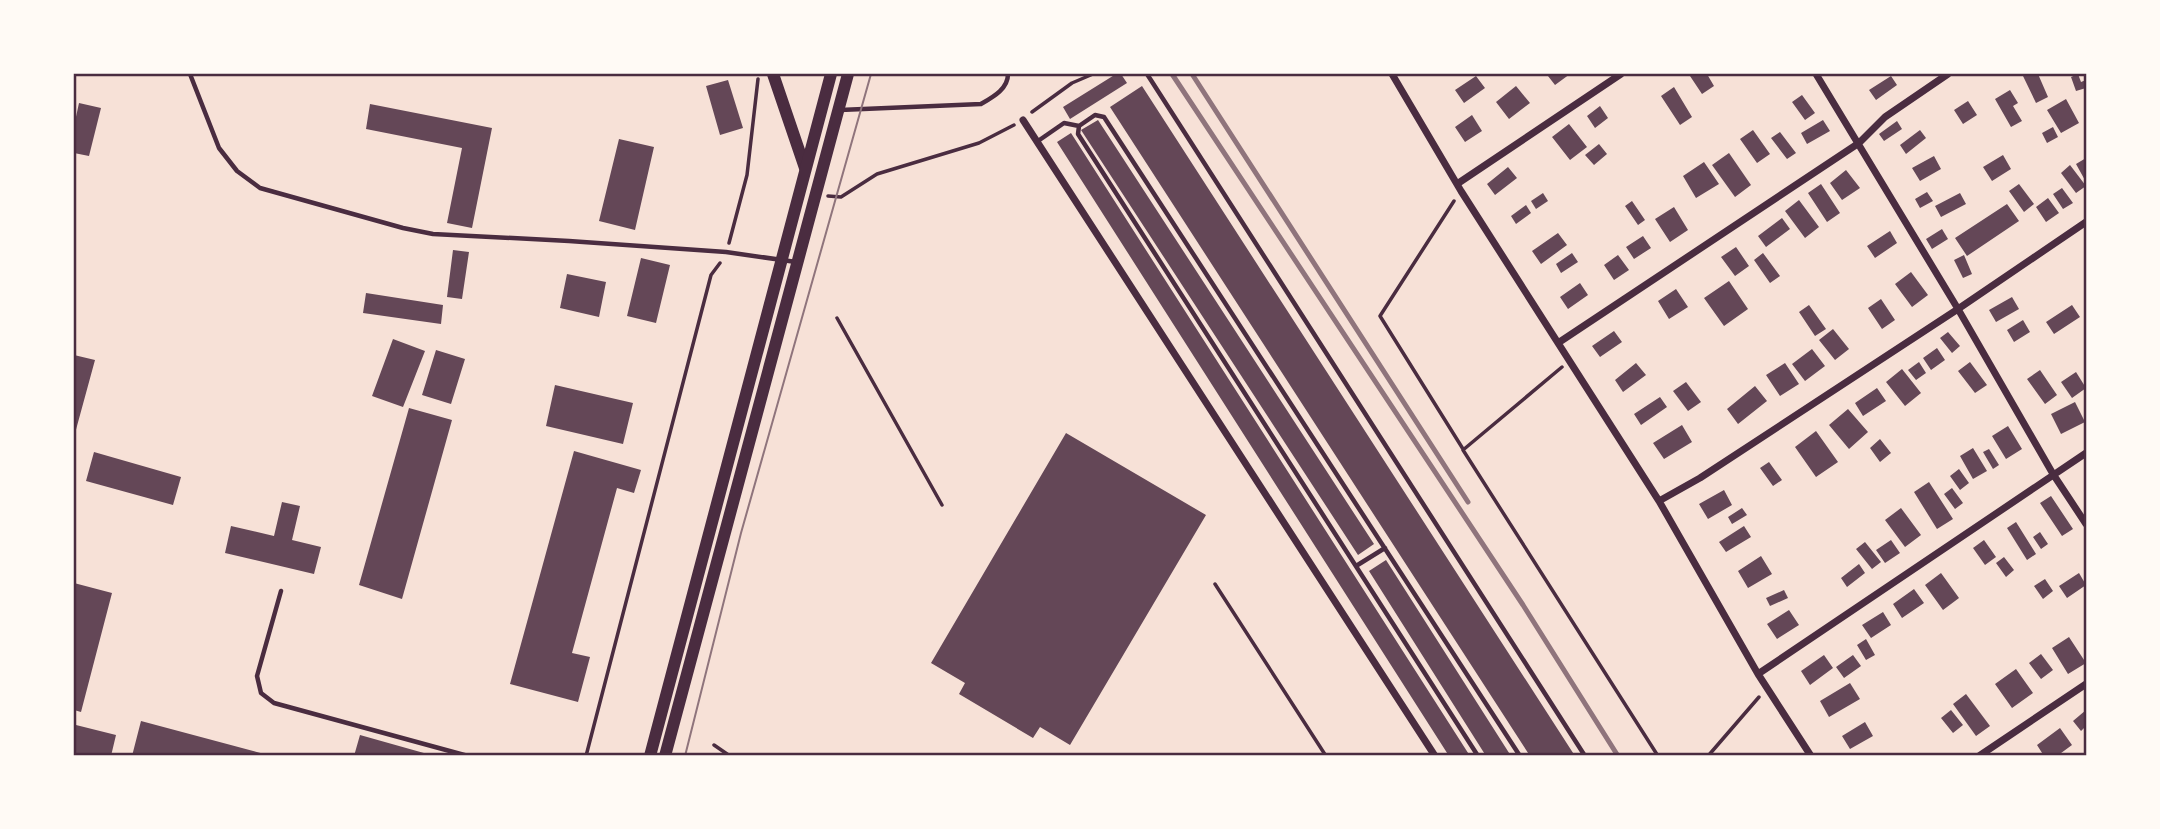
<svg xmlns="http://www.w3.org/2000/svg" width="2160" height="829" font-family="'Times New Roman',serif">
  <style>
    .building { fill: #644757 }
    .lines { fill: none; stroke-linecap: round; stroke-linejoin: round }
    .path { stroke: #4a2c40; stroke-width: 3.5 }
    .service { stroke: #4a2c40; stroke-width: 4.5 }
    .minor { stroke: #4a2c40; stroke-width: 7 }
    .tertiary { stroke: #4a2c40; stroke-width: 12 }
    .secondary { stroke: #4a2c40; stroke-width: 12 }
    .tram { stroke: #8f747c; stroke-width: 2 }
    .rail { stroke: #8f747c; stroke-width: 5 }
    .neatline { fill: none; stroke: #4a2c40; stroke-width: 2.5 }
  </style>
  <rect width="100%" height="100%" fill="#f7e1d7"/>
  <path class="building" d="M1116 74H1121L1127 83 1070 119 1063 107Z
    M1551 74H1570L1555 85 1548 76Z
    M1694 74H1707L1714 86 1702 94 1690 76Z
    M2031 74H2038L2048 97 2036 103 2023 76Z
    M2078 74 2081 82 2086 80V88L2076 91 2071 77Z
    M1476 76 1485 88 1464 103 1455 90Z
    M1891 76 1897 85 1876 100 1869 90Z
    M728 80 743 128 720 135 706 86Z
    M1142 86 1575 756H1530L1110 107Z
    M1516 86 1530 103 1509 119 1496 102Z
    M1674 87 1692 117 1680 125 1661 96Z
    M2010 90 2018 103 2013 106 2022 121 2011 127 1995 99Z
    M1802 95 1815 113 1805 120 1792 102Z
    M2066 99 2079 123 2061 133 2047 110Z
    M1968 101 1977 115 1963 124 1954 110Z
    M79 103 101 108 89 156 74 153V126Z
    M370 104 492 128 472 228 447 223 462 148 366 129Z
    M1600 106 1608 118 1595 128 1587 116Z
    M1472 115 1482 131 1465 142 1455 127Z
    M1098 120 1374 544 1358 555 1081 130Z
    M1823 120 1830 131 1807 144 1801 133Z
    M1897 121 1902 129 1884 141 1879 134Z
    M1569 124 1587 147 1570 160 1552 137Z
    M2053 127 2058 137 2047 143 2042 133Z
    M1753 130 1770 154 1757 163 1740 139Z
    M1920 130 1926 138 1906 154 1900 145Z
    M1780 132 1796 153 1787 159 1771 138Z
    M1071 133 1470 756H1449L1057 142Z
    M619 139 654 147 635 230 599 221Z
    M1599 144 1607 154 1594 165 1585 155Z
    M1729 153 1751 185 1735 197 1712 165Z
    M2003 155 2011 169 1992 181 1983 167Z
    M1934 156 1941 169 1920 181 1912 168Z
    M2086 158V182L2076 164Z
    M1704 162 1719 184 1696 198 1683 176Z
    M2070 165 2086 186 2076 193 2061 173Z
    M1508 167 1517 178 1495 195 1487 184Z
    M1846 170 1860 188 1842 200 1830 183Z
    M1821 184 1840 213 1827 222 1808 193Z
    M2019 184 2034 204 2024 212 2009 191Z
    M2062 188 2073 203 2063 209 2053 194Z
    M1927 192 1933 201 1920 208 1915 199Z
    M1543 193 1548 201 1536 209 1531 201Z
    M1960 193 1966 204 1941 217 1935 206Z
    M2048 198 2059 213 2046 222 2036 207Z
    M1799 200 1819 227 1805 238 1785 211Z
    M1632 201 1645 220 1638 225 1625 206Z
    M2007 204 2019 221 1967 256 1955 238Z
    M1526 205 1531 213 1516 224 1511 216Z
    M1674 207 1688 230 1670 242 1655 219Z
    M1782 218 1790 229 1766 247 1758 236Z
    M1942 229 1948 239 1932 249 1926 239Z
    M1890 231 1897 243 1875 258 1867 246Z
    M1558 233 1567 245 1541 264 1532 251Z
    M1643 236 1651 248 1634 259 1626 247Z
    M1736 247 1749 266 1735 276 1721 257Z
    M453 250 469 252 462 299 447 297Z
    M1572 253 1578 262 1561 273 1556 264Z
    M1763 253 1780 276 1770 283 1754 260Z
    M1618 255 1629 270 1614 280 1604 265Z
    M1964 255 1972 274 1963 278 1954 260Z
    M641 258 670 265 656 323 627 316Z
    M1911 272 1928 295 1912 307 1895 284Z
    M567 274 606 282 599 317 560 308Z
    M1729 281 1748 309 1724 326 1704 298Z
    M1580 283 1588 295 1568 309 1560 297Z
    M1676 289 1688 307 1669 319 1658 301Z
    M366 293 443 305 441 324 363 313Z
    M2012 297 2019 309 1996 322 1989 310Z
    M1881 299 1895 320 1882 329 1868 308Z
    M1809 305 1826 329 1815 336 1799 312Z
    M2072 305 2080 317 2054 334 2046 322Z
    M2023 320 2030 332 2014 342 2007 330Z
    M1833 329 1849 349 1835 360 1819 340Z
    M1614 331 1622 342 1600 357 1592 346Z
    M1948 332 1960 346 1952 353 1940 338Z
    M393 339 425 351 403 407 372 396Z
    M1937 348 1945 360 1931 370 1923 358Z
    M1812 349 1825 366 1805 381 1792 364Z
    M436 350 465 359 451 404 422 395Z
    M74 355 95 360 74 437Z
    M1919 362 1926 373 1916 380 1908 370Z
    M1970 362 1987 385 1975 393 1958 371Z
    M1636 363 1646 375 1623 392 1615 380Z
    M1785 363 1799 384 1780 396 1766 375Z
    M1902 369 1921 393 1905 406 1886 382Z
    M2040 370 2057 395 2045 404 2027 379Z
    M2076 372 2086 388 2072 398 2061 382Z
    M1686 382 1701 402 1688 411 1673 391Z
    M555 385 633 403 623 444 546 426Z
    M1755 386 1767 401 1738 424 1727 409Z
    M1877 388 1886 401 1863 416 1855 403Z
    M1660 397 1667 407 1641 425 1634 414Z
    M2075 402 2085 422 2061 434 2051 414Z
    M409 408 452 420 402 599 359 585Z
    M1848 409 1868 432 1849 449 1829 425Z
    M1682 425 1692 442 1664 459 1653 443Z
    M2008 426 2022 449 2006 459 1992 436Z
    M1816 431 1838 462 1816 477 1795 447Z
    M1066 433 1206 515 1070 745 1040 727 1033 738 959 694 965 683 931 663Z
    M1880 439 1891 453 1880 462 1870 448Z
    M1973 448 1987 471 1973 479 1960 456Z
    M1989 449 1999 465 1993 469 1983 452Z
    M574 451 641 470 634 493 617 488 572 653 590 657 578 702 510 684Z
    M94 452 181 477 173 505 86 481Z
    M1769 462 1782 480 1773 486 1760 468Z
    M1959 469 1969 483 1960 490 1950 476Z
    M1929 482 1953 519 1937 529 1914 492Z
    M1952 488 1963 503 1955 509 1944 494Z
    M1724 490 1732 505 1708 519 1699 504Z
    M2051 496 2073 529 2062 536 2040 503Z
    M282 502 300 506 292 540 321 547 314 574 225 553 231 526 274 536Z
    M1742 508 1747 515 1732 524 1728 517Z
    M1901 508 1921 535 1905 547 1885 520Z
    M2016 522 2036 554 2027 560 2007 528Z
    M1744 526 1751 537 1726 552 1719 542Z
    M2040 532 2048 544 2041 549 2033 537Z
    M1891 540 1900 553 1885 563 1876 550Z
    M1984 540 1996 557 1985 565 1973 548Z
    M1865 542 1881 562 1872 569 1856 549Z
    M1761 556 1772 574 1748 588 1738 571Z
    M2004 557 2014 570 2006 577 1996 563Z
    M1386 560 1511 756H1486L1369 571Z
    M1859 564 1865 573 1847 587 1841 578Z
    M1941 573 1959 598 1943 610 1925 585Z
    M2079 573 2086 585 2067 598 2059 586Z
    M2045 579 2053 591 2043 599 2034 586Z
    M74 583 112 593 81 712 74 710Z
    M1914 589 1924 603 1902 618 1893 604Z
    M1784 590 1788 598 1770 606 1766 598Z
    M1789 610 1799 625 1777 639 1767 624Z
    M1883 612 1891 625 1871 638 1862 625Z
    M2069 637 2086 663 2068 674 2052 648Z
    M1866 639 1875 655 1866 660 1857 645Z
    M2041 654 2053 670 2041 679 2029 663Z
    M1824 655 1833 668 1810 685 1801 671Z
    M1853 655 1861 666 1844 678 1836 667Z
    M2016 669 2033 693 2012 708 1995 684Z
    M1850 683 1860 699 1829 717 1820 701Z
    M1966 694 1990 726 1976 736 1953 704Z
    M1951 710 1963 725 1953 733 1941 718Z
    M2086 710V726L2081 731 2073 721Z
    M141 721 268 755V756H132Z
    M1865 722 1873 736 1850 749 1842 736Z
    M76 725 116 735 111 756H74V736Z
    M2060 728 2072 745 2057 756H2044L2037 745Z
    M360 735 431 755V756H354Z"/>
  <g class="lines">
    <path class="path" d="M1032 112 1072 83 1093 74
      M828 196 841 197 877 174 979 143 1014 125
      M1454 201 1380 316 1463 449
      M729 243 747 175 758 79
      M837 318 942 505
      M1562 367 1463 450 1658 756
      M1215 584 1326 756
      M714 745 730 756
      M586 756 711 275 720 263
      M1708 756 1759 697"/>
    <path class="service" d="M190 74 219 148 237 171 260 188 403 228 433 234 569 241 726 252 796 262
      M1147 74 1585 756
      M840 110 981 104C993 97 1008 89 1008 74
      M1038 141 1064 123 1079 126
      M1356 566 1385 548
      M281 591 257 676 261 693 274 703 468 756
      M1478 756 1078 134 1079 126 1095 115 1104 117 1520 756"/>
    <path class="minor" d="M1392 74 1461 191 1659 501 1758 674 1811 756
      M1816 74 1958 309 2053 474 2086 524
      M1023 120 1435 756
      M1457 184 1621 74
      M1558 343 1859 143 1885 117 1948 74
      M1659 501 1700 478 1958 309 2086 222
      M1758 674 2086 453
      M1979 756 2086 684"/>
    <path class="tertiary" d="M773 74 805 168"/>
    <path class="secondary" d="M650 756 831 74
      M665 756 848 74"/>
    <path class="tram" d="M685 756 741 533 871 74"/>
    <path class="rail" d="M1172 74 1523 605 1618 756
      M1192 74 1468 502"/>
  </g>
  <rect width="2160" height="829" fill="none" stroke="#fffaf5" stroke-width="150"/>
  <rect x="75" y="75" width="2010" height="679" class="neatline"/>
</svg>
